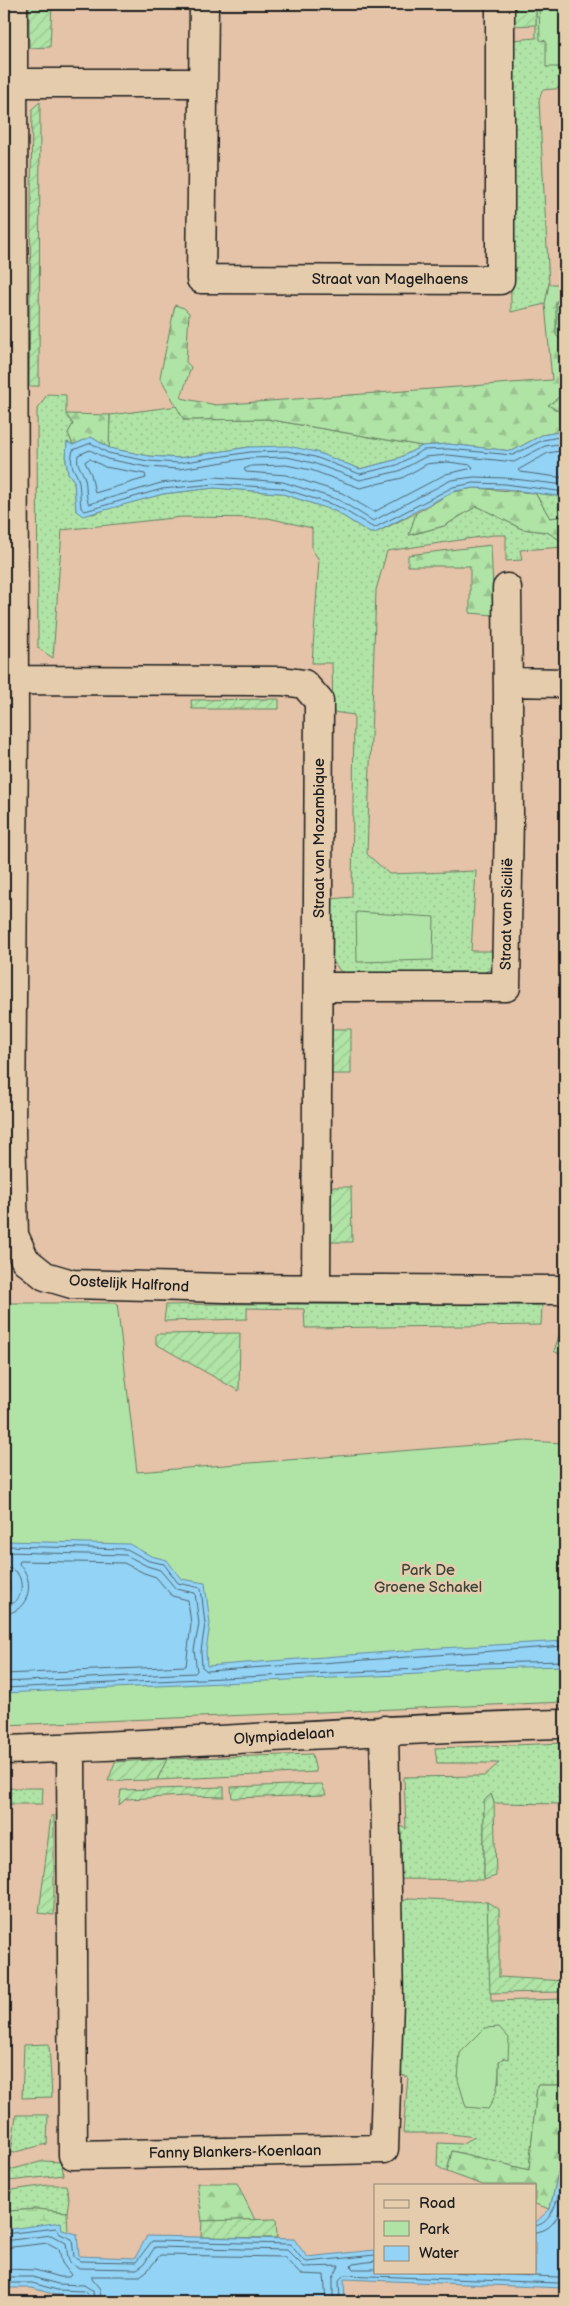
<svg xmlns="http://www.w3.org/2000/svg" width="569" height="2306" font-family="'Balsamiq Sans',sans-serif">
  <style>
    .grass { fill: url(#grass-dots); stroke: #668061; fill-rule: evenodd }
    .forest { fill: url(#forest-firs); stroke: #668061 }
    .wetland { fill: url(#wetland-marsh); stroke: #668061 }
    .park { fill: #b0e4a6; stroke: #668061 }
    .garden { fill: url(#garden-furrows); stroke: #668061 }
    .water { fill: #93d3f5; stroke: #638a9e }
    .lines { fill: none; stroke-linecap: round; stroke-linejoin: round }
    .shore { stroke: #4c6573; stroke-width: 1 }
    .minor-casing { stroke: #1c1c1c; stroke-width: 31 }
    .minor { stroke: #e5ccad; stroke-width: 28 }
    .labels { text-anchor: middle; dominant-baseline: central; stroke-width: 5; stroke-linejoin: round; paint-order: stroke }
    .street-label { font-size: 15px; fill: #1c1c1c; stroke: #e5ccad }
    .park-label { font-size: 15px; fill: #3a4438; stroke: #e5ccad }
  </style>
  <defs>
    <pattern id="grass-dots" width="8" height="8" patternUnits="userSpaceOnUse" patternTransform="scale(1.25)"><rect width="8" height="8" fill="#b0e4a6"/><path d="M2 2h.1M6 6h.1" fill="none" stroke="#97c38e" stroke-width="1.8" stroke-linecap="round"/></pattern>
    <pattern id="forest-firs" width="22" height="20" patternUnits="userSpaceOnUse" patternTransform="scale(1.25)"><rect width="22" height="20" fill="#b0e4a6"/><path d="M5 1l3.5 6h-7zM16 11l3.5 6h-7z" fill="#97c38e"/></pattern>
    <pattern id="wetland-marsh" width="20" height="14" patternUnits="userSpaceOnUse" patternTransform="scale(1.25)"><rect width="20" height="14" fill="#b0e4a6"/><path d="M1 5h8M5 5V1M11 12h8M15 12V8" fill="none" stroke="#97c38e"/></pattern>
    <pattern id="garden-furrows" width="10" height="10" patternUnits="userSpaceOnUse" patternTransform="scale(1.25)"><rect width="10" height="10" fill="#b0e4a6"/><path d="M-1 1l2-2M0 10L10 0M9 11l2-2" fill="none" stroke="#97c38e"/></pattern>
  </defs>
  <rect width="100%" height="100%" fill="#e5c3a8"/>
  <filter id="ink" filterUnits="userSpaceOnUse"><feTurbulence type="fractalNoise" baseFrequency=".02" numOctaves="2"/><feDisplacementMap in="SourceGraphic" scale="10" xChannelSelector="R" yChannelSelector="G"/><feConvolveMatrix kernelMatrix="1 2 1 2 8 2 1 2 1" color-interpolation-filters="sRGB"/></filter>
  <g filter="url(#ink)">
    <path class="grass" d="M536 4H565V88L542 90 539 101 549 284 545 304 511 312 510 200 513 40 536 38Z
      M565 297V345L556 335V301Z
      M565 393V415L548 405Z
      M47 394 66 395V413L73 424 68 433 73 445 67 442 66 461 68 473 74 481 76 511 93 514 113 507 163 494 214 488 280 493 335 511 370 533H375L416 513 410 535 444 526 477 506 522 529 547 532 565 543V547L520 550 522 560 506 561V535H493L387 551 376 590 367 854 389 874 476 871 471 951H496L491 969 477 976 355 977 340 971 329 955 331 899 352 897 354 715 333 712 332 663H312L319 560 312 549V528L268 518 182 517 62 530 53 658 38 648 37 411Z
      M178 406 184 420 266 419 422 446 395 460 360 469 316 452 249 447 179 458 149 456 109 448 110 415Z
      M535 493 565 497V516L550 518Z
      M214 1304H243L542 1305 541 1325 305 1328 304 1309 247 1308V1319L164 1321 166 1305Z
      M565 1743V1804L494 1803 491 1794 484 1801V1880L399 1879 397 1824 406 1829 404 1777 484 1776 499 1763H437L435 1748Z
      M312 1754 316 1772 157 1780 167 1759Z
      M4 1788H43L42 1804H4Z
      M410 1898 487 1902 491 2001 565 1999 564 2085H537L529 2170 452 2151 447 2172 437 2166 438 2143 461 2144 475 2137 443 2133H403L408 2077 396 2073 397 1904ZM485 2028 504 2058 499 2061V2083Z
      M49 2044 52 2097 22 2098 24 2045Z
      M16 2115H48L47 2144 11 2153Z
      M44 2161 61 2162 64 2175 8 2181 9 2170Z
      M48 2185H66L69 2198 67 2212 36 2209 6 2211 7 2197 12 2190Z"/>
    <path class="forest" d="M549 284H565V297L556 301V335L565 345V365L561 369 565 378V393L548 405 565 415V431L542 435 512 451 448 444 422 446 266 419 184 420 160 377 175 305 184 308 189 313 186 362 191 367 181 398 216 405 552 380 545 304Z
      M66 414 110 415 109 448 91 437 73 445 68 433 73 424Z
      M474 488 535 493 550 518 565 516V543L547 532 522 529 477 506 444 526 409 535 416 513 453 492Z
      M491 545 494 615 470 613V566H408V555Z
      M537 2085H564L562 2155 550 2209 535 2204V2185H483L447 2172 452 2151 529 2170Z
      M197 2183H237L255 2220 202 2221Z"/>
    <path class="wetland" d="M36 2209 67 2212 68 2232 13 2238 8 2218 10 2211Z"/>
    <path class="park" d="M539 4H565V67H546V41L540 40Z
      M356 912 434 917 433 960 357 962Z
      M4 1303H117L137 1472 526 1441 565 1443V1702L4 1725Z
      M499 2027 509 2038 508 2059 504 2058 499 2061C499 2081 498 2093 488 2109L466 2107 458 2080 460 2053 485 2028Z"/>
    <path class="garden" d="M29 4H52L50 47 29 48Z
      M511 4H536V25L511 26Z
      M40 102 39 386H29L32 109Z
      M279 699V709H192L191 700Z
      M330 1029H351V1074H330Z
      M330 1187H351L352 1242H329Z
      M240 1333 239 1391 156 1344V1334Z
      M560 1333H565V1357L554 1351Z
      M167 1759 157 1780 108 1781 115 1762Z
      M322 1784 326 1795 232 1798 231 1787Z
      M224 1787V1797L187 1796 126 1799 119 1805 121 1790Z
      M491 1794 494 1803 496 1876 484 1880V1801Z
      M54 1815V1915L39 1913 51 1816Z
      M487 1902 499 1909V1977L565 1981V1992L490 1993Z
      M276 2219 277 2238 201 2237 202 2221Z"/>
    <path class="water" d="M565 431V497L505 489 474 488 454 491 375 533H370L335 511 280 493 214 488 163 494 83 516 76 511 74 481 68 473 66 461 67 442 73 445 91 437 109 448 149 456 179 458 249 447 288 446 316 452 360 469 395 460 422 446 448 444 512 451 542 435Z
      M4 1541 129 1544 151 1556 167 1560 181 1579 205 1583 210 1624 206 1651 207 1666 441 1648 565 1641V1666L446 1669 420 1674 4 1693V1597L10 1590 9 1580H4Z
      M565 2036V2283L562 2288 344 2279 345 2302H83V2296L56 2295 32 2288H4V2230L61 2222 62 2230 77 2234 79 2256 135 2258 147 2236 294 2239 307 2257 375 2250V2272H535V2223L550 2209 562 2155Z"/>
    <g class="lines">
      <path class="shore" d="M565 436 543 440 513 455 448 449 423 450 397 465 360 474 315 457 287 451 250 452 179 463 148 461 108 453 91 443 73 450C68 468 76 469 79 482 80 490 80 499 81 508L85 511 162 489 215 484 281 488 337 506 374 528 453 487 474 483 505 484 565 492
        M565 443 545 446 514 462 448 455 425 457 399 471 360 480 313 463 287 457 250 458 179 469 147 467 107 459 90 450 78 455C76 466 82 469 85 479 87 487 85 497 89 504L161 483 215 477 283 482 339 500 373 521 451 480 474 477 505 478 565 485
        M565 450 548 453 518 470 520 472 565 478
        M90 459 105 467 145 474 146 478 95 493 91 474 85 462Z
        M448 462 471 465 473 468 446 474 374 512 342 493 286 475 246 472 244 469 251 466 286 465 311 470 360 488 402 478 427 464Z
        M4 1546 127 1549 149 1561 164 1564 178 1583 201 1588 205 1624 201 1651 202 1667 207 1671 565 1646
        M4 1552 126 1555 147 1566 160 1570 176 1589 195 1593 199 1624 194 1650 197 1671 195 1673 4 1682
        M4 1568 12 1569 18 1574C25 1587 21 1605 4 1606
        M4 1614C30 1612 36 1580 19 1564L20 1561 124 1563 144 1573 156 1577 172 1596 188 1600 191 1624 186 1666 4 1674
        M4 1688 419 1669 446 1664 565 1661
        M535 2226C558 2223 561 2180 565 2162
        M535 2232C556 2231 562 2208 565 2192
        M4 2234 56 2228 60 2234 72 2239 74 2257 80 2261 136 2262 152 2241 290 2244 303 2260 307 2262 375 2255
        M4 2241 51 2235 66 2243C68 2254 66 2265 80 2268L137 2269 144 2264 155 2247 287 2250 304 2267 339 2266 333 2278V2302
        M4 2248 48 2243 59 2249 62 2263 71 2275 69 2277H59L35 2270 4 2269
        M375 2261 353 2264 351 2266 353 2269H375
        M445 2272 557 2277 565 2275
        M4 2277H32L58 2284 84 2285 93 2291 94 2302
        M4 2283H32L57 2290 84 2291 88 2295V2302
        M101 2302 100 2289 92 2279V2276H140L148 2270 160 2255 284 2257 300 2274 324 2275 326 2302
        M340 2302 339 2280 344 2275 558 2283 565 2281"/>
      <g class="minor-casing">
        <path id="minor" d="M13 4 14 726 11 1132 14 1235 25 1260 45 1276 72 1284 225 1288 565 1290
          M204 4 201 279 500 280V4
          M13 83H203
          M14 680 282 681 304 684 319 701 316 1288
          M508 682 565 683
          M318 987H506L509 816 507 588
          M71 1748 73 2155 384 2149 389 2002 384 1730
          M4 1750C191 1744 378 1728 565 1724"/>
      </g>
      <use href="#minor" class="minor"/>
    </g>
  </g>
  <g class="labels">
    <g class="street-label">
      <text x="390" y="279">Straat van Magelhaens</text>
      <text transform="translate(319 838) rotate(-90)">Straat van Mozambique</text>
      <text transform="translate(507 914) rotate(-89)">Straat van Sicilië</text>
      <text transform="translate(129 1284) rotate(3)">Oostelijk Halfrond</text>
      <text transform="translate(284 1736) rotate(-4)">Olympiadelaan</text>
      <text transform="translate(235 2152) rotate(-1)">Fanny Blankers-Koenlaan</text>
    </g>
    <g class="park-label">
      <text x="428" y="1570">Park De<tspan x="428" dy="17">Groene Schakel</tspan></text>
    </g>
  </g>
  <rect width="569" height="2306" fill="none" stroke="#e5ccad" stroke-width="20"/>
  <rect x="10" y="10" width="549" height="2286" fill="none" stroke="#1c1c1c" stroke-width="2" filter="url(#ink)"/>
  <rect x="374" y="2184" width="162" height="90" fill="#e5ccad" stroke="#958673"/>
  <rect x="384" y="2200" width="25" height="8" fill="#e5ccad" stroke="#958673"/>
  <text x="419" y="2208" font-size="15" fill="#1c1c1c">Road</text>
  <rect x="384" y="2221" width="25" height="15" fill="#b0e4a6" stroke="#958673"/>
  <text x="419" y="2234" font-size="15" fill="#1c1c1c">Park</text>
  <rect x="384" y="2246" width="25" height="15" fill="#93d3f5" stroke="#958673"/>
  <text x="419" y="2258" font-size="15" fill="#1c1c1c">Water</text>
</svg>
